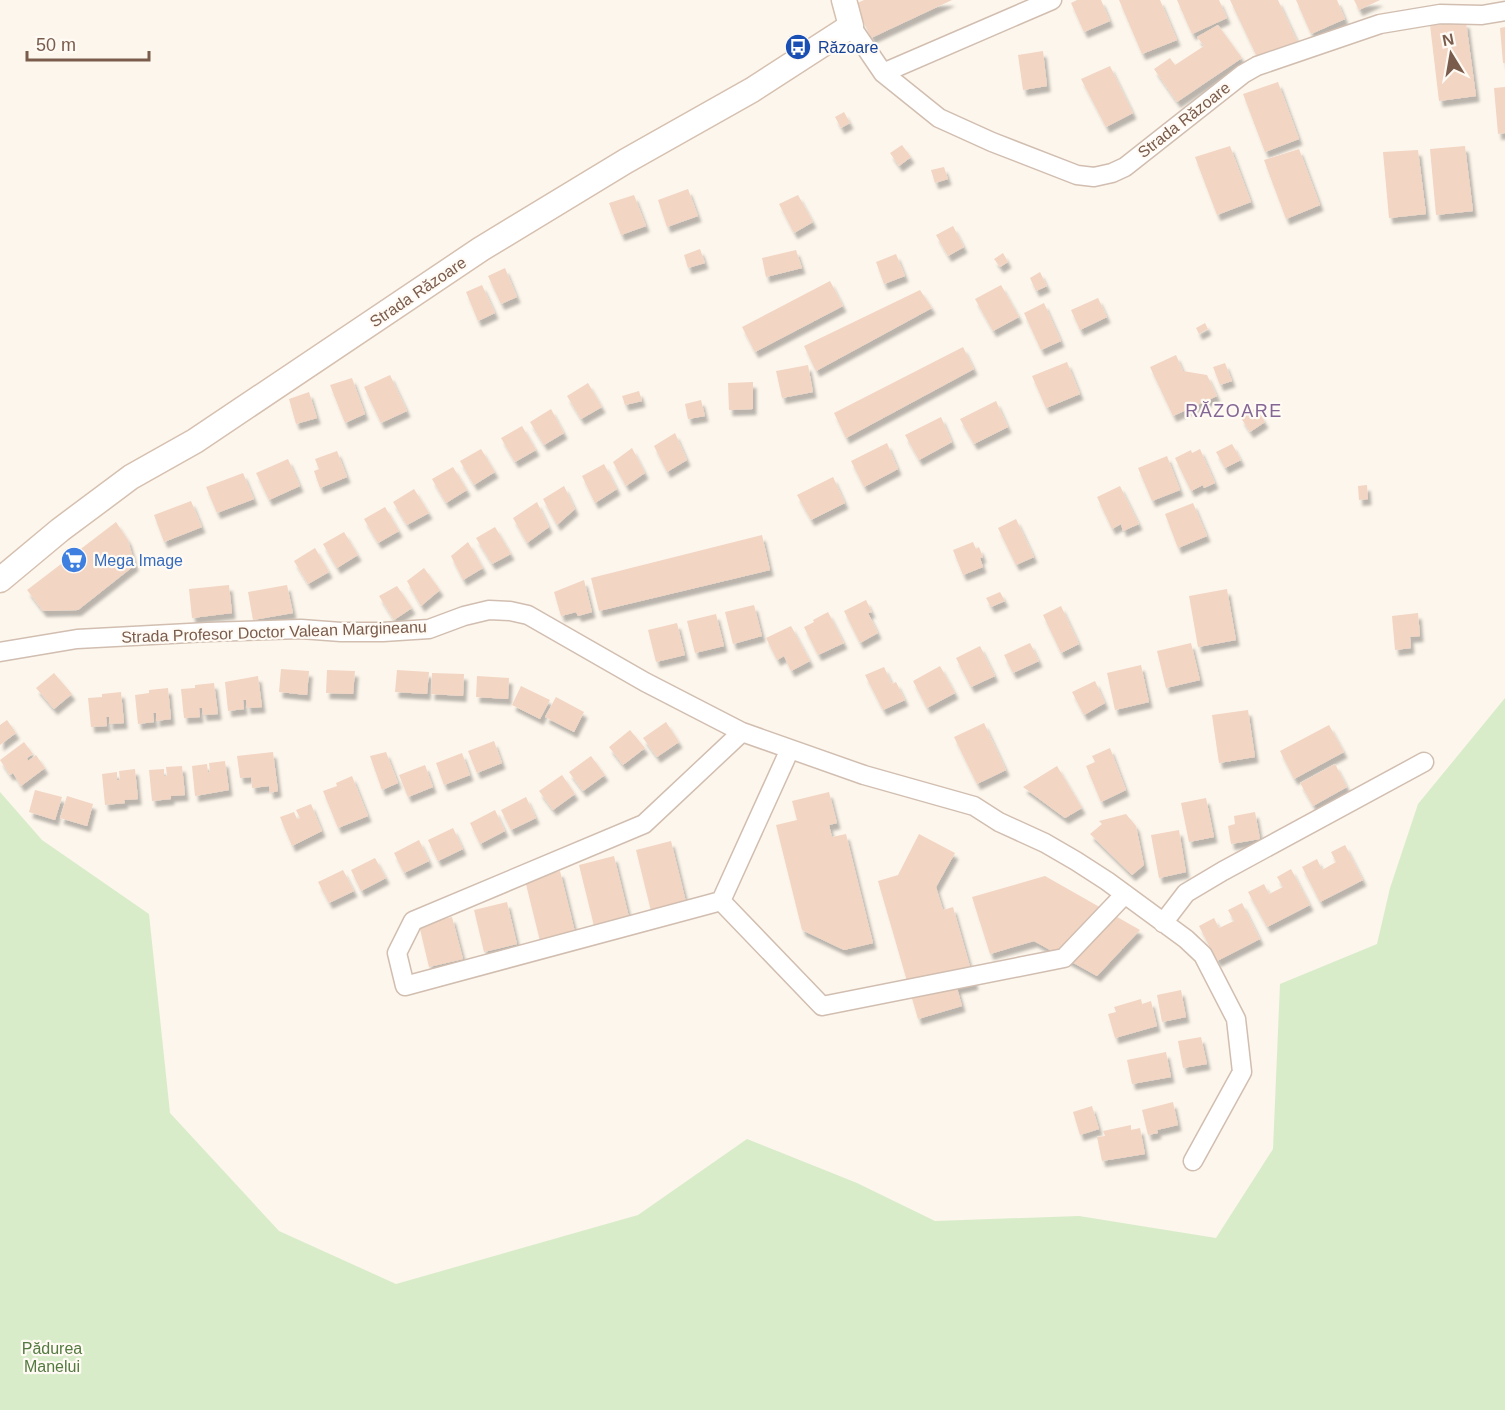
<svg xmlns="http://www.w3.org/2000/svg" width="1505" height="1410" font-family="Helvetica,sans-serif">
  <style>
    .green { fill: #d8ecc9 }
    .building { fill: #f3d5c3; filter: url(#shadow) }
    .lines { fill: none; stroke-linecap: round; stroke-linejoin: round }
    .street-casing { stroke: #d1beb0; stroke-width: 21 }
    .secondary-casing { stroke: #d6c0b0; stroke-width: 27 }
    .street { stroke: #fff; stroke-width: 18 }
    .secondary { stroke: #fff; stroke-width: 24 }
    .labels { text-anchor: middle; dominant-baseline: central; stroke-width: 4.5; stroke-linejoin: round; paint-order: stroke }
    .transit-label { font-size: 16px; fill: #164399; stroke: #fffaf3; text-anchor: start }
    .street-label { font-size: 16px; fill: #7a5c4d; stroke: #fffaf3 }
    .shop-label { font-size: 16px; fill: #366cbe; stroke: #fffaf3; text-anchor: start }
    .park-label { font-size: 16px; fill: #537a41; stroke: #fffaf3 }
    .neighbourhood-label { font-size: 18px; letter-spacing: 1.5px; fill: #846695; stroke: #fffaf3 }
  </style>
  <defs>
    <filter id="shadow"><feDropShadow dx="3.5" dy="6" stdDeviation="1.5" flood-color="#0004"/></filter>
  </defs>
  <rect width="100%" height="100%" fill="#fdf6ec"/>
  <path class="green" d="M1505 698V1410H0V792L42 840 149 914 170 1113 279 1231 396 1284 638 1215 747 1139 857 1183 935 1221 1079 1216 1216 1238 1273 1149 1280 984 1377 944 1390 888 1418 804Z"/>
  <path class="building" d="M864 0H952L871 38 855 4Z
    M1077 0H1101L1110 21 1084 32 1071 3Z
    M1119 0H1160L1177 40 1142 54Z
    M1177 0H1219L1227 18 1192 34Z
    M1230 0H1278L1298 43 1259 61Z
    M1296 0H1337L1345 19 1311 34Z
    M1354 0H1380L1359 10Z
    M1466 22 1476 96 1439 101 1430 25Z
    M1218 25 1242 58 1177 102 1154 69 1170 58 1175 65 1204 46 1197 37Z
    M1505 27V63H1503L1500 28Z
    M1043 51 1047 86 1023 90 1018 55Z
    M1110 66 1133 113 1106 127 1081 79Z
    M1278 82 1299 139 1265 152 1243 94Z
    M1505 87V133L1498 134 1494 88Z
    M844 112 850 123 841 128 835 117Z
    M902 145 911 157 899 166 890 153Z
    M1230 146 1251 202 1217 215 1195 157Z
    M1465 146 1473 211 1436 215 1430 149Z
    M1299 149 1320 205 1286 219 1264 160Z
    M1418 150 1426 214 1389 218 1383 152Z
    M944 167 948 179 935 183 931 170Z
    M688 189 698 216 667 227 658 200Z
    M634 195 646 226 621 235 609 203Z
    M798 195 813 222 794 233 779 204Z
    M953 226 964 247 948 256 936 235Z
    M700 249 705 263 688 268 684 255Z
    M796 250 802 268 766 277 762 258Z
    M1003 253 1008 262 1000 267 994 259Z
    M896 254 905 276 884 284 876 262Z
    M505 268 517 297 501 304 488 276Z
    M1040 272 1047 286 1036 291 1030 278Z
    M830 281 843 306 755 352 742 327Z
    M482 285 495 313 478 321 466 292Z
    M1001 285 1019 317 993 331 975 299Z
    M920 290 932 308 816 371 804 346Z
    M1098 298 1107 317 1080 330 1071 310Z
    M1044 303 1061 341 1041 350 1024 313Z
    M1205 323 1208 329 1199 334 1196 328Z
    M963 347 974 369 846 438 834 413Z
    M1176 355 1183 371 1207 375 1217 396 1173 416 1150 367Z
    M1067 362 1080 394 1046 408 1032 376Z
    M1225 363 1232 381 1220 385 1213 367Z
    M808 365 813 392 782 398 776 371Z
    M390 375 407 411 381 423 364 387Z
    M352 378 365 414 345 423 330 385Z
    M753 382V409L729 410 728 383Z
    M588 383 602 407 581 419 567 396Z
    M639 391 642 401 625 405 622 396Z
    M309 392 317 418 296 424 289 399Z
    M701 400 705 416 688 419 685 404Z
    M996 401 1008 427 974 444 960 419Z
    M1256 408 1265 422 1250 432 1241 418Z
    M551 409 564 433 544 445 530 422Z
    M941 417 952 442 919 460 905 435Z
    M522 426 536 450 515 462 501 438Z
    M675 433 687 460 667 472 654 446Z
    M887 443 898 469 864 487 851 461Z
    M1232 444 1241 460 1225 468 1216 452Z
    M632 448 645 473 626 486 613 462Z
    M481 449 495 472 474 485 460 461Z
    M1200 449 1215 483 1204 488 1203 485 1191 491 1175 458 1191 450 1192 453Z
    M337 451 347 477 320 488 314 471 319 469 315 459Z
    M1167 456 1180 490 1152 501 1138 468Z
    M288 459 300 486 269 500 256 473Z
    M604 464 617 489 595 503 582 476Z
    M453 467 467 490 446 503 432 479Z
    M243 473 254 499 217 513 206 487Z
    M833 477 845 503 811 520 797 495Z
    M1367 485 1368 499 1359 500 1358 486Z
    M564 486 575 509 557 525 543 499Z
    M1120 486 1139 524 1123 531 1121 524 1112 529 1097 497Z
    M414 489 429 513 407 525 393 502Z
    M191 501 202 527 164 542 154 515Z
    M537 502 549 527 527 543 513 518Z
    M1193 503 1207 536 1178 548 1165 514Z
    M385 507 399 531 378 543 364 519Z
    M1016 519 1034 557 1016 565 998 528Z
    M116 522 128 540 135 565 78 610 43 611 27 590Z
    M495 527 511 554 492 564 476 538Z
    M344 532 358 555 337 568 323 544Z
    M762 535 770 570 599 611 591 578Z
    M468 542 483 568 463 580 451 556Z
    M973 542 976 549 979 547 983 557 980 558 983 567 963 575 953 550Z
    M315 548 329 572 308 584 294 561Z
    M424 568 440 590 421 606 407 581Z
    M584 580 592 612 578 616 576 612 561 616 554 592Z
    M229 585 232 613 192 618 189 589Z
    M287 585 293 613 253 620 248 592Z
    M397 586 412 608 394 620 379 596Z
    M1227 589 1236 640 1198 647 1189 596Z
    M1000 592 1005 601 991 607 986 598Z
    M866 600 872 612 868 613 878 633 860 643 844 611Z
    M754 605 762 636 733 644 725 612Z
    M1061 606 1079 644 1061 653 1043 615Z
    M828 612 844 643 818 655 804 627 814 622 813 620Z
    M1418 613 1420 636 1410 637 1411 648 1395 650 1392 616Z
    M716 614 724 646 695 653 687 621Z
    M677 623 685 655 656 662 648 630Z
    M791 626 810 661 791 671 784 656 777 660 766 638Z
    M1030 643 1039 661 1013 673 1004 655Z
    M1191 643 1200 680 1166 688 1157 651Z
    M980 646 995 676 971 687 956 658Z
    M1141 665 1149 702 1115 710 1107 673Z
    M940 666 955 693 927 708 913 681Z
    M884 667 892 684 896 682 905 700 883 710 865 675Z
    M281 669 309 671 307 695 279 692Z
    M327 670 355 671 353 694 326 693Z
    M397 670 429 672 427 694 395 692Z
    M54 673 72 694 54 709 36 688Z
    M432 673 464 674 463 696 431 694Z
    M258 676 262 707 247 708 246 700H243L244 709 228 711 225 682Z
    M477 676 509 678 508 699 476 697Z
    M1095 681 1105 703 1084 715 1072 692Z
    M214 683 218 714 203 715 202 708H199L200 717 184 718 181 689 195 688V685Z
    M521 686 550 700 540 719 512 705Z
    M168 688 171 719 156 721V713H153L154 722 138 724 135 695 149 693V690Z
    M121 692 124 723 109 724V717H106L107 726 91 727 88 698 102 697V694Z
    M556 697 584 712 574 732 545 717Z
    M1248 710 1255 757 1219 763 1212 715Z
    M7 720 16 733 0 745V725Z
    M666 722 679 742 657 757 643 738Z
    M984 723 1006 770 977 784 954 737Z
    M1329 725 1344 752 1294 779 1280 751Z
    M630 730 645 748 623 765 609 747Z
    M494 741 502 763 477 773 468 751Z
    M24 742 33 754 27 758 28 761 36 755 45 768 21 786 13 773 10 775 0 760Z
    M1110 748 1126 790 1101 802 1086 766 1095 762 1092 756Z
    M273 752 278 791 270 793 269 786 252 788 251 777 240 778 237 756Z
    M386 752 398 783 382 790 370 756Z
    M462 753 470 775 444 785 436 763Z
    M591 756 605 775 583 791 569 772Z
    M225 761 229 790 195 796 192 766 207 764 208 772H210L209 763Z
    M1335 764 1347 787 1313 806 1300 783Z
    M425 765 433 787 408 797 399 775Z
    M182 766 185 795 171 796V799L152 801 149 770 164 769V776H167L166 767Z
    M1057 766 1082 808 1065 818 1023 787Z
    M135 769 138 799 124 800 125 803 105 805 102 774 117 772V780H120L119 771Z
    M562 775 575 794 553 810 539 791Z
    M352 776 368 816 338 828 323 791 337 786 336 783Z
    M35 790 62 797 55 820 29 812Z
    M829 792 837 823 829 825 832 837 846 834 873 943 844 950 802 930 776 825 797 820 792 801Z
    M67 796 93 804 87 826 60 818Z
    M526 797 536 818 511 830 501 810Z
    M1206 798 1214 837 1189 842 1181 803Z
    M311 804 322 831 292 846 280 817 294 812 297 819 300 818 296 810Z
    M495 810 505 831 480 844 470 823Z
    M1255 812 1260 839 1231 844 1228 826 1235 824 1234 816Z
    M1126 814 1136 826 1144 865 1132 875 1090 834 1102 824 1099 821Z
    M453 828 463 849 438 861 428 840Z
    M1179 830 1186 872 1159 878 1151 835Z
    M919 834 955 853 936 887 943 910 953 907 975 984 957 988 962 1006 918 1019 878 881 898 875Z
    M419 840 429 861 404 873 394 853Z
    M671 841 686 902 651 911 636 850Z
    M1345 845 1363 880 1320 902 1302 867 1317 859 1322 870 1336 862 1331 852Z
    M614 856 629 917 594 926 579 865Z
    M375 858 386 878 361 891 351 870Z
    M1291 869 1310 905 1267 927 1248 892 1264 884 1269 894 1283 887 1277 877Z
    M343 870 354 891 329 903 318 882Z
    M560 871 575 932 540 941 525 880Z
    M1045 876 1140 930 1097 976 1034 941 990 954 972 897Z
    M507 902 517 944 484 952 474 910Z
    M1242 903 1260 939 1217 961 1199 926 1214 918 1219 928 1234 921 1228 910Z
    M452 917 463 959 429 967 419 925Z
    M1181 990 1186 1017 1162 1022 1157 995Z
    M1141 999 1142 1004 1151 1001 1157 1026 1115 1038 1108 1014 1116 1012 1114 1007Z
    M1201 1037 1207 1064 1183 1068 1178 1041Z
    M1166 1052 1171 1077 1132 1084 1127 1060Z
    M1173 1102 1178 1125 1157 1130 1158 1133 1148 1135 1142 1110Z
    M1092 1106 1099 1129 1080 1135 1073 1112Z
    M1131 1125V1130L1140 1128 1145 1154 1102 1161 1097 1137 1105 1136 1103 1131Z"/>
  <g class="lines">
    <g class="street-casing">
      <path id="street" d="M851 26 883 73 939 118 992 142 1077 175 1094 177 1112 173 1125 167 1243 74 1257 66 1380 24 1440 14 1482 15 1505 11
        M883 73 1052 0
        M0 652 77 639 208 632 301 629 341 632H383L429 629 464 616 489 610 510 611 528 615 645 682 742 732 864 775 974 806 999 822 1045 843 1076 861 1107 881 1186 939 1203 955 1236 1019 1242 1072 1193 1161
        M742 732 644 824 413 921 397 953 405 986 721 901 790 749
        M721 901 822 1006 1064 958 1125 894
        M1163 923 1186 893 1223 871 1424 762"/>
    </g>
    <g class="secondary-casing">
      <path id="secondary" d="M0 580 60 530 131 477 195 441 481 249 626 161 752 90 851 26 844 0"/>
    </g>
    <use href="#street" class="street"/>
    <use href="#secondary" class="secondary"/>
  </g>
  <defs>
    <g id="bus-disc" transform="scale(1.35)"><circle r="9.5" fill="#1a4fb4" stroke="#fffaf3"/><path d="M-5-6H5V4H4V6H2V4H-2V6H-4V4H-5ZM-3.5-4V0h7V-4ZM-3.5 1.2v1.5H-2V1.2ZM2 1.2v1.5H3.5V1.2Z" fill="#fff"/></g>
    <g id="supermarket-disc" transform="scale(1.35)"><circle r="9.5" fill="#3f7fe0" stroke="#fffaf3"/><path d="M-6-5.5h2.5l.6 2H6L4.5 2H-2.5L-4.4-4H-6ZM-1.5 3.2a1.3 1.3 0 1 0 .1 0ZM3 3.2a1.3 1.3 0 1 0 .1 0Z" fill="#fff"/></g>
  </defs>
  <g fill-rule="evenodd">
    <use href="#bus-disc" x="798" y="47"/>
    <use href="#supermarket-disc" x="74" y="560"/>
  </g>
  <g class="labels">
    <g class="transit-label">
      <text x="818" y="47">Răzoare</text>
    </g>
    <g class="street-label">
      <text transform="translate(1184 120) rotate(-38)">Strada Răzoare</text>
      <text transform="translate(418 292) rotate(-34)">Strada Răzoare</text>
      <text transform="translate(274 632) rotate(-2)">Strada Profesor Doctor Valean Margineanu</text>
    </g>
    <g class="shop-label">
      <text x="94" y="560">Mega Image</text>
    </g>
    <g class="park-label">
      <text x="52" y="1348">Pădurea<tspan x="52" dy="18">Manelui</tspan></text>
    </g>
    <g class="neighbourhood-label">
      <text x="1234" y="411">RĂZOARE</text>
    </g>
  </g>
  <g transform="translate(1451 54) rotate(349)" stroke="#fffaf3" stroke-width="4.5" paint-order="stroke">
  <path d="M0-4.5L10 22L0 15L-10 22Z" fill="#7a5c4d"/>
  <text y="-9" font-size="16" font-weight="bold" text-anchor="middle" fill="#7a5c4d">N</text>
  </g>
  <path d="M27 51v9h122v-9" fill="none" stroke="#7a5c4d" stroke-width="3"/>
  <text x="36" y="51" font-size="18" fill="#7a5c4d" stroke="#fffaf3" stroke-width="4.5" paint-order="stroke">50 m</text>
</svg>
